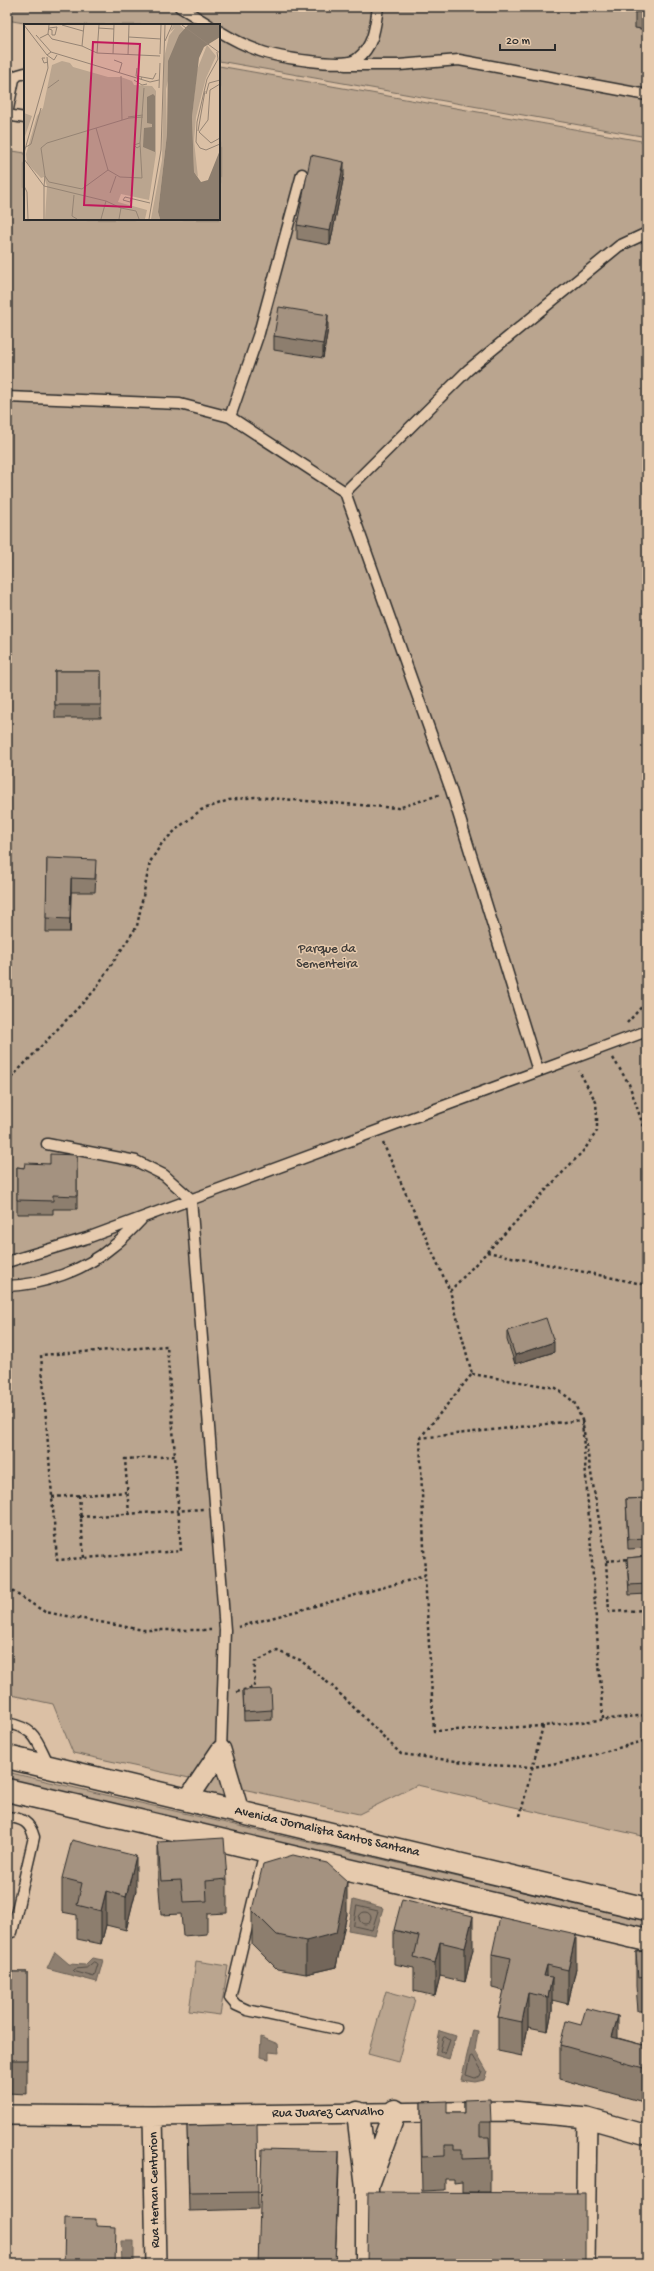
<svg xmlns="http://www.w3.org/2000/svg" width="654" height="2271" font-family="'Gochi Hand',sans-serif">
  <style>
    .green { fill: #baa58f; stroke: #72685d }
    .water { fill: #8e7f6f; stroke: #665d54 }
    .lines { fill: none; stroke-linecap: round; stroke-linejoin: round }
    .shore { stroke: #534d46; stroke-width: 1 }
    .service-casing { stroke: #2b2b2b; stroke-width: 13 }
    .minor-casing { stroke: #2b2b2b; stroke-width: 22 }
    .tertiary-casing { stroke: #2b2b2b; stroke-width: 25 }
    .secondary-casing { stroke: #2b2b2b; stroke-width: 25 }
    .path { stroke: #2b2b2b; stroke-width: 2.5; stroke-dasharray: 3 3; stroke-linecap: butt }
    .service { stroke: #e6caad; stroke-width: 10 }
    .minor { stroke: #e6caad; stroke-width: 19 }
    .tertiary { stroke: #e6caad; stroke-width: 22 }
    .secondary { stroke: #e6caad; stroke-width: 22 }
    .wall { fill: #8d7e6e; stroke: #2b2b2b }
    .shaded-wall { fill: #73665a; stroke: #2b2b2b }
    .building { fill: #a49280; stroke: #2b2b2b }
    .labels { text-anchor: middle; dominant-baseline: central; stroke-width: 3; stroke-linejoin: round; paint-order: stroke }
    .park-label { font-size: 13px; fill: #403d3a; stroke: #e6caad }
    .street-label { font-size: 13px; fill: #2b2b2b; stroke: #e6caad }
    .inset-road { fill: none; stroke: #958474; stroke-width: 1 }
    .view { fill: #c2185b; fill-opacity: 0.15; stroke: #c2185b; stroke-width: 2 }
    .inset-edge { fill: none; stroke: #2b2b2b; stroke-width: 2 }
  </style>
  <rect width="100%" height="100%" fill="#dbc0a5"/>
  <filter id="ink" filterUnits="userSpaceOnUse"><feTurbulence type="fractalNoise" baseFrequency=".025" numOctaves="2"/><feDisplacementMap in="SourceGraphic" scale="8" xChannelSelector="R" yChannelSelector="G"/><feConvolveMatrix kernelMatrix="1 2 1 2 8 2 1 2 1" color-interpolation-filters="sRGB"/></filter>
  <g filter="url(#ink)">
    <path class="green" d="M7 7H647V137L219 61V25H35L7 20Z
      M219 66 647 142V1837L417 1785 359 1814 224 1785 227 1800 200 1794 208 1782 73 1753 53 1704 7 1694V150L25 153V219H219Z
      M7 1772 647 1921V1933L7 1781Z
      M196 1961 228 1966 220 2015 189 2011Z
      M386 1991 415 1999 398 2062 368 2054Z"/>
    <path class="water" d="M353 1900 383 1908 375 1935 348 1930Z
      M55 1952 69 1964 85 1965 92 1958 103 1960 97 1982 47 1969Z
      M473 2030 478 2031 475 2050 487 2071 484 2080 475 2082 461 2080Z
      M440 2031 456 2036 449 2059 435 2055Z
      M261 2037 278 2044 279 2053 269 2052V2059L260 2057Z
      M121 2241H134V2264H122Z"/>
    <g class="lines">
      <path class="shore" d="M357 1906 378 1911 372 1930 354 1926Z
        M359 1918a6 6 0 1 1 12 0a6 6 0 1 1-12 0Z
        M94 1962 98 1964 94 1977 73 1971 75 1969 86 1968Z
        M445 2037 450 2040 445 2054 440 2051 443 2038Z
        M473 2056 482 2071 480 2076 475 2078 466 2075 470 2057Z"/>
      <g class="service-casing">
        <path id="service" d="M180 7 209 25
          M219 31C232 39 246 46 260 51 277 57 344 69 357 59 374 46 375 27 378 7
          M345 65H399L459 60 647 95
          M7 114 14 79 18 75 25 73
          M7 115 25 118
          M7 397 180 404 230 417 345 492 451 790 538 1071
          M230 417 259 333 302 174
          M345 492 468 370 619 246 647 233
          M47 1144 136 1161 164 1175 191 1199 225 1630 221 1750
          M7 1262 87 1238 647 1031
          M7 1286C43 1285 85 1270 112 1247 123 1239 132 1229 141 1220
          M7 1723C37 1729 36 1740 49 1765
          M7 1817C22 1818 30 1822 34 1837L12 1932
          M265 1851 230 1998 236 2005 247 2010 337 2029"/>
      </g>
      <g class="minor-casing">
        <path id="minor" d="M221 1750 239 1811
          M188 1799 221 1750
          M7 2115 153 2116 512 2111 587 2118 647 2135
          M153 2116 156 2264
          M585 2264 587 2118"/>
      </g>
      <g class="tertiary-casing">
        <path id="tertiary" d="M358 2113 367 2187V2264
          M369 2182 395 2111"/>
      </g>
      <g class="secondary-casing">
        <path id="secondary" d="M7 1757 647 1909
          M7 1790 647 1940"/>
      </g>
      <path class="path" d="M627 1023 647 1001
        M613 1058 629 1084 647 1137
        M7 1082 94 991 137 926 150 862 162 843 179 827 201 810 229 800 255 797 398 808 439 795
        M383 1143 450 1291
        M487 1252 647 1285
        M472 1374 556 1388 574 1402 582 1420 420 1438 425 1576 434 1731 543 1726 647 1715
        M420 1438 472 1374 450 1291 585 1149 597 1131V1117L596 1102 579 1071
        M79 1495 84 1558
        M52 1497 128 1492
        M129 1514 125 1459 175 1456 167 1346 41 1355 57 1560 181 1551 175 1456
        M80 1517 203 1509
        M606 1561 629 1559
        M7 1588 45 1612 143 1630H211
        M238 1627 425 1576
        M237 1692 254 1687 255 1662 277 1651 300 1660 332 1686 401 1754 487 1765 533 1767 575 1760 647 1740
        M603 1719 582 1420 606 1561 609 1612 647 1610
        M520 1816 543 1726"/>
      <use href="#service" class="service"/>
      <use href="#minor" class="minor"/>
      <use href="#tertiary" class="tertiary"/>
      <use href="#secondary" class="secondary"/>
    </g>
    <path class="wall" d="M647 7V30L635 28V10Z
      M344 175 330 245 297 239V225Z
      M328 328 323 358 274 350V336Z
      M55 671H101V718H55Z
      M47 858 96 874 95 892H71L70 932H46Z
      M77 1155V1209H53V1214H17V1167L24 1168 50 1164Z
      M507 1331 554 1352 515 1364 507 1340Z
      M647 1498V1548L628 1549 626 1499Z
      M647 1556V1594L629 1595 627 1558Z
      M243 1690 272 1710V1720L244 1721Z
      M158 1842 227 1879V1913L207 1914V1934L183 1936 181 1914 161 1915 158 1876Z
      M62 1878 136 1890 126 1930 106 1925 101 1944 77 1939V1915L62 1912Z
      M252 1910 347 1914 336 1967 306 1974 277 1969 252 1944Z
      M394 1930 473 1949 465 1982 440 1976 435 1996 414 1991V1968L394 1964Z
      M647 1951V2011H638L636 1986V1952Z
      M492 1954 576 1968 568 2004 552 2000V2011L548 2031 528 2027 522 2056 498 2051V2017L504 1991 492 1988Z
      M7 1972H27V2094L7 2093Z
      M647 2032V2103L560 2079V2045L618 2038 643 2045Z
      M464 2100 491 2122V2156H490V2192H462V2182L454 2183V2179H445V2190L422 2191 421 2136V2102L447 2113H464Z
      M187 2126 258 2192V2209L189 2211Z"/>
    <path class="shaded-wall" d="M344 162V175L330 245V231Z
      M328 315V328L323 358V344Z
      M71 878V892L70 932V919Z
      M554 1342V1352L515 1364V1355Z
      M136 1856V1890L126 1930V1897Z
      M347 1881V1914L336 1967 306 1974V1941Z
      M106 1891V1925L101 1944V1911Z
      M473 1916V1949L465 1982V1948Z
      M576 1934V1968L568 2004V1970Z
      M440 1942V1976L435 1996V1963Z
      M547 1965V1997L544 1976Z
      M552 1977V2011L548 2031V1997Z
      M528 1993V2027L522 2056V2022Z
      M618 2016V2050L612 2037Z
      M339 2151V2169L335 2264Z"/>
    <path class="building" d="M636 7H647V13L635 10Z
      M311 155 344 162 330 231 297 225Z
      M279 307 328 315 323 344 274 336Z
      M55 671H101V705H55Z
      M47 858 96 860 95 879 71 878 70 919 46 918Z
      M50 1154 77 1155V1196L53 1195V1201L17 1200V1167L24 1168 25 1163 50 1164Z
      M546 1318 554 1342 515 1355 507 1331Z
      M647 1498V1538L628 1539 626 1499Z
      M647 1556V1584L629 1585 627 1558Z
      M271 1689 272 1710 244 1712 243 1690Z
      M224 1838 227 1879 206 1881 207 1901 183 1902 181 1880 161 1881 158 1842Z
      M72 1840 136 1856 126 1897 106 1891 101 1911 77 1905 82 1883 62 1878Z
      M293 1855 327 1863 347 1881 336 1933 306 1941 277 1935 252 1910 263 1864Z
      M402 1899 473 1916 465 1948 440 1942 435 1963 414 1957 419 1936 394 1930Z
      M500 1917 576 1934 568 1970 547 1965 544 1976 552 1977 548 1997 528 1993 522 2022 498 2017 511 1958 492 1954Z
      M647 1951V1977L638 1978 636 1952Z
      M7 1972H27V2060H7Z
      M586 2008 618 2016 612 2037 643 2045 647 2032V2069L560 2045 566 2021 581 2025Z
      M490 2099 491 2122H480V2137H489L490 2158 462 2159V2149H454V2145H445V2156L422 2157 421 2102 447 2101V2113H464V2100Z
      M257 2124 258 2192 189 2193 187 2126Z
      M262 2149 339 2151 335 2264H258Z
      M368 2192 585 2193V2264H367Z
      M65 2218 96 2219V2226L116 2227 115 2264H64Z"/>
  </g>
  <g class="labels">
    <g class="park-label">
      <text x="327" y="949">Parque da<tspan x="327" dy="15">Sementeira</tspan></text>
    </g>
    <g class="street-label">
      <text transform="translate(327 1832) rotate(13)">Avenida Jornalista Santos Santana</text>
      <text transform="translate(328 2113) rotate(-1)">Rua Juarez Carvalho</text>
      <text transform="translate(155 2190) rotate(-91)">Rua Hernan Centurion</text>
    </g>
  </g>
  <g transform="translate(24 24)">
    <rect width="196" height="196" fill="#dbc0a5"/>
    <path d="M149 1H156L161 6 155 11 142 65 143 110 134 188 136 195H127L138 136 140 34 145 12 151 4 146 8ZM183 21 192 32 182 54 172 93 170 117 174 153 170 148 168 93 173 46ZM38 37 46 39 49 43 84 53H97L108 57 110 61 128 62 132 67V129L125 176 97 170 94 178 123 186 121 195H21L23 162 20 153 17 154 3 139 2 130 13 92 19 84 28 41ZM0 89 8 92 0 115Z" fill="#baa58f"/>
    <path d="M164 1H196V13L180 23 175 34 168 93 170 148 177 158 184 156 196 126V195H136L134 188 143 110 144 37 155 11ZM129 70 131 72V128L119 123 120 104 128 103V100L123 99V73Z" fill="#8e7f6f"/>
    <path class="inset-road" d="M0 1 23 31M38 1 59 7M158 1 196 29M74 4 90 5M25 5 28 6V11H31L33 3 25 4M24 10 28 15 58 22 73 29 136 32M12 11 27 28M105 13 137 15M16 14 24 10 25 1M141 17 148 1M58 22 60 1M73 29 75 1M89 30 90 1M136 30 137 1M33 31 30 36 23 31 27 28 126 58 135 56M104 31 105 1M21 34H18L20 39 24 38M90 36 98 39 95 49M113 44 112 52 118 53M97 52 98 96M117 55 118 53 129 55 132 49M110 56 118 61 123 60M196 60 186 66 184 96 175 108 187 119 196 114M24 64 35 56M135 64 136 39M182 70 185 59 196 56M104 93 119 91M72 104 84 146 96 153 118 154 116 119 120 64M174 107 181 67M116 122 113 124 110 121 116 119M2 123 7 120 17 84M176 124 172 118 173 98 183 55 194 35 193 28M176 124 182 126 196 120M0 129 24 44 23 33M0 135 20 162V195M84 146 58 165 25 158 21 152 17 124 23 119 105 94 119 93M21 152 20 162 82 177M0 162 3 168 4 195M86 169 92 152M50 171 48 192 53 195M107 175 106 178 99 176 101 173 126 179M97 184 112 187 115 195M77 195 82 177 97 184 95 195M125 195 137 126 141 1"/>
    <path class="view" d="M69 18 116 20 107 183 60 181Z"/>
    <rect width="196" height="196" class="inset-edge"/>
  </g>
  <rect width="654" height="2271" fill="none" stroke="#e6caad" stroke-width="24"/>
  <rect x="12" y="12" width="630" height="2247" fill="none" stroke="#2b2b2b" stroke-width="1.5" filter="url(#ink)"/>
  <path d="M500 44v6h55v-6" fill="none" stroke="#2b2b2b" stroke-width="2"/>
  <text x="506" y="44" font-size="12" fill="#2b2b2b" stroke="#e6caad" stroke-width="3" paint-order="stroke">20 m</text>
</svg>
